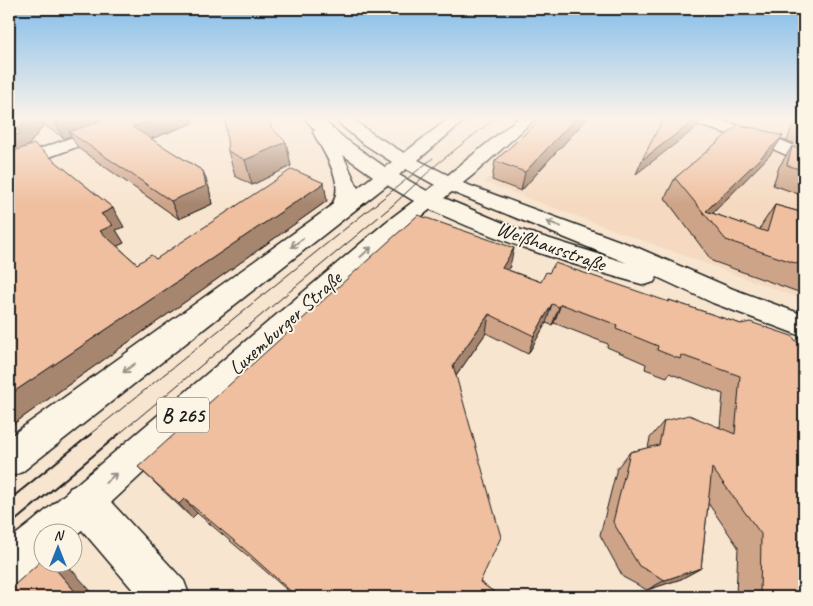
<svg xmlns="http://www.w3.org/2000/svg" width="813" height="606" font-family="Caveat,sans-serif">
  <style>
    .built { fill: #f5dac1 }
    .lines { fill: none; stroke-linecap: round; stroke-linejoin: round }
    .street-casing { stroke: #1c1c1c; stroke-width: 3 }
    .secondary-casing { stroke: #1c1c1c; stroke-width: 3 }
    .primary-casing { stroke: #1c1c1c; stroke-width: 3 }
    .street { fill: #fcf5e5; fill-rule: evenodd }
    .secondary { fill: #fcf5e5; fill-rule: evenodd }
    .primary { fill: #fcf5e5; fill-rule: evenodd }
    .tram-far1 { stroke: #1c1c1c; stroke-width: 1 }
    .tram { stroke: #1c1c1c; stroke-width: 2 }
    .wall { fill: #cea489; stroke: #1c1c1c }
    .shaded-wall { fill: #a7866f; stroke: #1c1c1c }
    .building { fill: #efbf9f; stroke: #1c1c1c }
    .oneway { stroke: #97938b }
    .labels { text-anchor: middle; dominant-baseline: central; stroke-width: 4; stroke-linejoin: round; paint-order: stroke }
    .shield { fill: #fcf5e5; stroke: #5f5d58; stroke-width: 1 }
    .shield-label { font-size: 20px; font-weight: bold; fill: #1c1c1c }
    .street-label { font-size: 21px; fill: #1c1c1c; stroke: #fcf5e5 }
  </style>
  <rect width="100%" height="100%" fill="#f8e5d0"/>
  <filter id="ink" filterUnits="userSpaceOnUse"><feTurbulence type="fractalNoise" baseFrequency=".02" numOctaves="2"/><feDisplacementMap in="SourceGraphic" scale="10" xChannelSelector="R" yChannelSelector="G"/><feConvolveMatrix kernelMatrix="1 2 1 2 8 2 1 2 1" color-interpolation-filters="sRGB"/></filter>
  <g filter="url(#ink)">
    <path class="built" d="M551 119H804V300L484 182Z"/>
    <g class="lines">
      <g class="street-casing">
        <path id="street" d="M123 119H146L144 122 9 172V160Z
          M687 119C727 117 768 134 804 150V163L764 145 689 122Z
          M84 482 98 488 184 581 190 597H139L70 516 64 502 70 488Z"/>
      </g>
      <g class="secondary-casing">
        <path id="secondary" d="M449 178 636 247 733 289 804 315V337L713 303 657 277 654 282 645 285C568 264 493 240 421 205L418 200 421 195 429 194 437 195 515 228 627 263 442 188 439 184 442 180Z"/>
      </g>
      <g class="primary-casing">
        <path id="primary" d="M305 119H322L345 139 385 167 392 162 361 142 334 119H352L373 134 404 153 448 119H466L418 160 448 175 517 119H535L474 174 402 232 72 539V534H42V564H46L24 583 9 590V540L32 522 386 222 414 201 387 185 22 472 9 477V437L330 207C348 185 324 154 313 132L315 130ZM343 155 373 176 358 188ZM406 169 435 185 427 191 399 175Z"/>
      </g>
      <use href="#street" class="street"/>
      <use href="#secondary" class="secondary"/>
      <use href="#primary" class="primary"/>
      <path class="tram-far1" d="M89 435 433 158
        M118 435 393 205 437 164 494 119"/>
      <path class="tram" d="M9 500 91 434
        M9 526 119 434"/>
    </g>
    <path class="wall" d="M9 119H192L193 123 151 139 203 171 209 188 212 204 179 219 78 148 71 136 64 138 44 125 28 146 124 227 116 230 124 243 117 246 137 264 156 259 327 201 9 427Z
      M541 119H587L556 152 521 191 492 180 495 161Z
      M797 119H804V196L773 185 779 167 794 143 787 141 791 129Z
      M271 127 286 142 291 166 252 185 235 176 228 151Z
      M743 127 783 136 770 155 712 213 760 230 761 226 775 205 804 213V294L712 261 665 198 675 178Z
      M510 266 508 270 541 282 668 302 669 300 741 324 804 597H736L738 547 708 503 701 568 681 579 647 590 623 577 600 535 617 468 630 452 648 448 650 438 664 421 720 427 723 394 669 373 667 377 645 369 646 364 607 347 608 344 554 323 552 325 546 323 528 354 486 333 456 376 480 582 501 597H295L254 561 197 513 192 518 138 467Z"/>
    <path class="shaded-wall" d="M26 119H41L44 125 28 146 9 159V138Z
      M64 119H118L69 132 71 136 64 138 54 122Z
      M155 119H192L193 123 139 143 132 127Z
      M575 119H587L556 152 521 191 525 172Z
      M696 119H700L696 128 636 174 642 160Z
      M783 136 770 155 708 218 706 211Z
      M286 142 291 166 252 185 245 160Z
      M203 171 209 188 212 204 179 219 171 201Z
      M324 183 327 201 9 427V395Z
      M113 208 124 227 116 230 124 243 111 249 100 231 101 214Z
      M514 248 510 266 498 287 502 268Z
      M552 304 546 323 528 354 534 336Z
      M561 304 554 323 552 325 559 307Z
      M489 314 486 333 451 383 453 365Z
      M184 499 197 513 192 518 179 504Z
      M51 564H59L72 570 96 597H80Z
      M701 568 681 579 647 590 665 580Z"/>
    <path class="building" d="M9 119H26L17 130 21 133 9 138Z
      M49 119H64L54 122Z
      M106 119H155L132 127 203 171 206 186 171 201 69 132Z
      M225 119H269L271 127 286 142 245 160 228 151Z
      M541 119H575L525 172 495 161Z
      M663 119H696L642 160Z
      M800 119H804V124L799 122Z
      M739 124 743 127 756 128 783 136 706 211 767 232 775 205 804 213V266L726 240 675 178Z
      M798 137 804 140V171L787 165 792 147 802 149Z
      M34 144 113 208 101 214 113 225 100 231 137 264 151 255 156 259 292 169 324 183 9 395V153Z
      M418 215 514 248 502 268 541 282 546 272 549 273 555 263 669 302V300L741 324 750 322 792 336 796 341 804 344V597H760L761 534 712 468 701 568 665 580 639 566 613 522 630 452 659 445 664 421 689 415 735 434 740 376 681 355 680 359 657 350 658 346 616 329 617 325 561 304 559 307 552 304 534 336 489 314 453 365 501 537 480 582 501 597H297L244 549 184 499 179 504 138 467Z
      M42 560V564H51L80 597H9V590Z"/>
    <defs><path id="oneway-shaft" d="M-6 0H5M1.5-3L5.5 0L1.5 3" fill="none" stroke-width="1.6" stroke-linecap="round" stroke-linejoin="round" transform="scale(1.25)"/></defs>
    <g class="oneway">
      <use href="#oneway-shaft" transform="translate(554 224) rotate(-159)"/>
      <use href="#oneway-shaft" transform="translate(297 243) rotate(144)"/>
      <use href="#oneway-shaft" transform="translate(366 252) rotate(-42)"/>
      <use href="#oneway-shaft" transform="translate(129 368) rotate(143)"/>
      <use href="#oneway-shaft" transform="translate(111 478) rotate(-42)"/>
    </g>
  </g>
  <linearGradient id="sky" x2="0" y2="1"><stop stop-color="#83bdea"/><stop offset="0.58" stop-color="#fcf3ea"/><stop offset="1" stop-color="#fcf3ea" stop-opacity="0"/></linearGradient>
  <rect width="813" height="204" fill="url(#sky)"/>
  <g class="labels">
    <rect class="shield" x="157" y="397.5" width="52" height="35" rx="4"/>
    <g class="shield-label">
      <text x="183" y="415">B 265</text>
    </g>
    <g class="street-label">
      <text transform="translate(551 246) rotate(19)">Weißhausstraße</text>
      <text transform="translate(285 323) rotate(-42)">Luxemburger Straße</text>
    </g>
  </g>
  <rect width="813" height="606" fill="none" stroke="#fcf5e5" stroke-width="30"/>
  <rect x="15" y="15" width="783" height="576" fill="none" stroke="#1c1c1c" stroke-width="2" filter="url(#ink)"/>
  <g transform="translate(58 548)"><circle r="24" fill="#fcf5e5" stroke="#a29e95"/>
  <path d="M0-4L9 19L0 12L-9 19Z" fill="#1f6fb2"/>
  <text y="-8" font-size="14" font-weight="bold" text-anchor="middle" fill="#1c1c1c">N</text>
  </g>
</svg>
